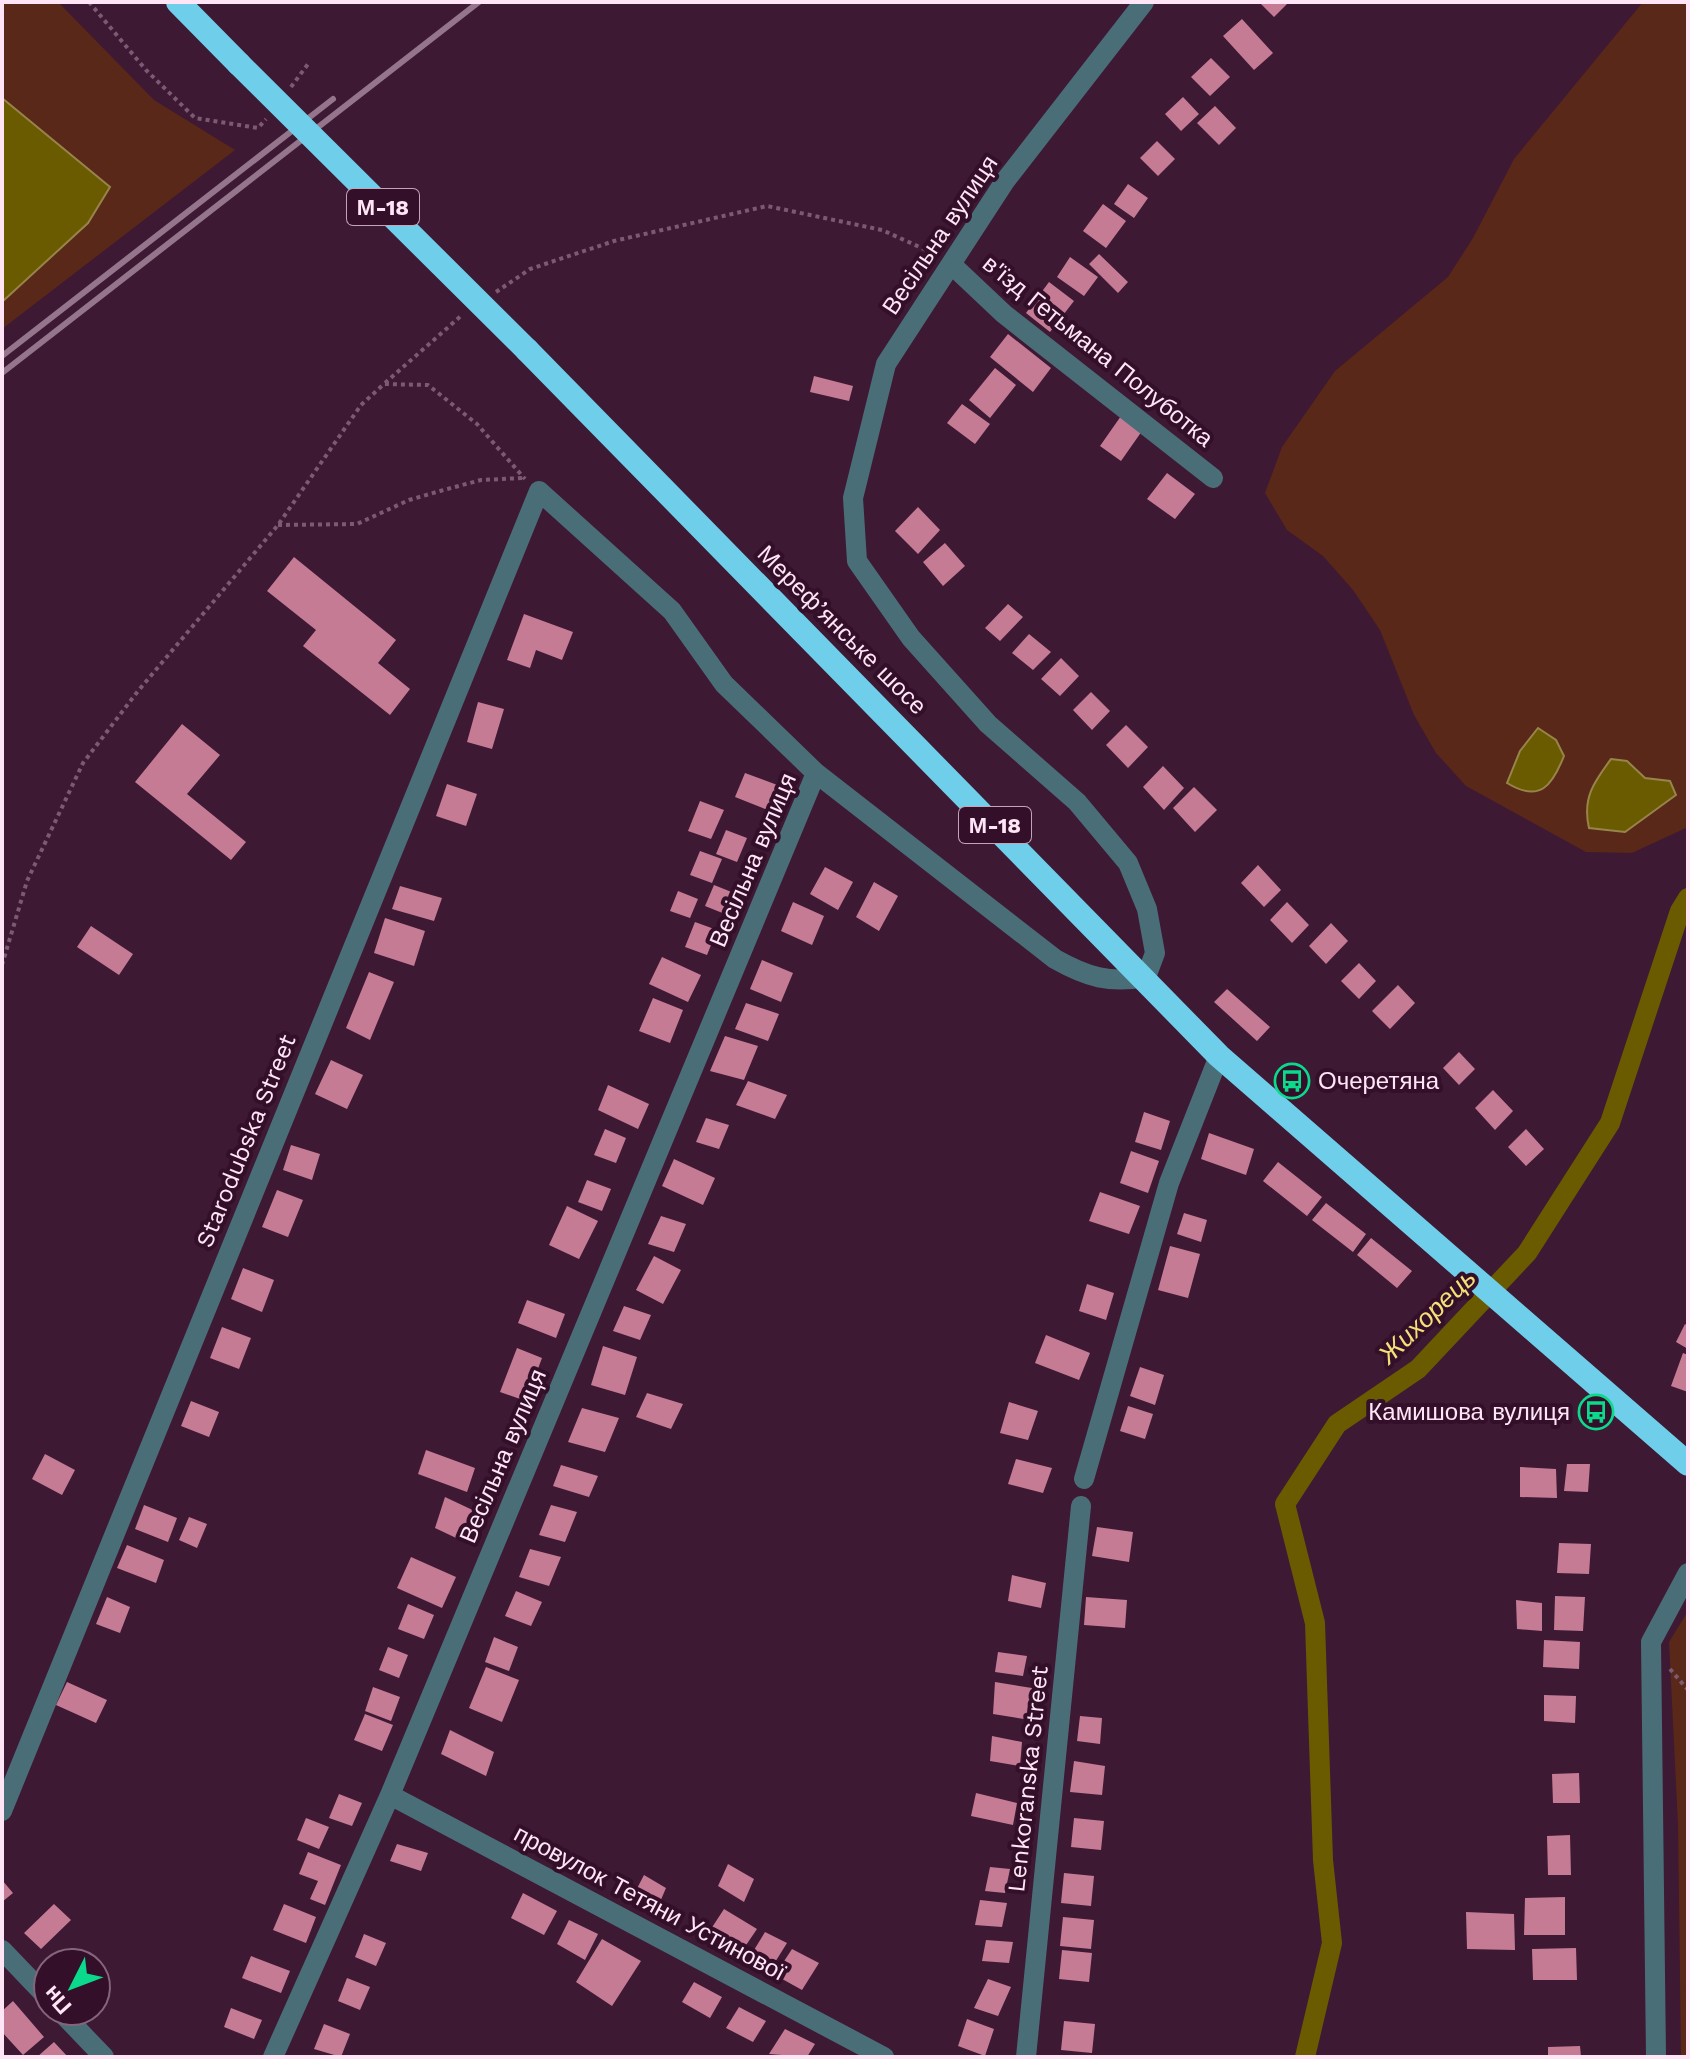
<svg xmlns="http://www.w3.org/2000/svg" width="1690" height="2059" font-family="'Work Sans',sans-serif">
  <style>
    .green { fill: #592818 }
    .water { fill: #6a5b01; stroke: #97844a; stroke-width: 2 }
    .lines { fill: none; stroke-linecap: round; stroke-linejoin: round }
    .canal { stroke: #6a5b01; stroke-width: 20 }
    .building { fill: #c67b94 }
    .path { stroke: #7c5a72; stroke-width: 4; stroke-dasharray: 4 4; stroke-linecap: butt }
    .minor { stroke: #4a6e78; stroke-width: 20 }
    .highway { stroke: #6fcee9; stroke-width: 24 }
    .rail { stroke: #95758c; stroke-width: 6 }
    .highway-bridge { stroke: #6fcee9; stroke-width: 24 }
    .labels { text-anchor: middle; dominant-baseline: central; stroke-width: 8; stroke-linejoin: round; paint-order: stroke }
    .shield { fill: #330f2a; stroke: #c2a5b9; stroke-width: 2 }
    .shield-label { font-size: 22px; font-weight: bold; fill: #ffe5f6 }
    .street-label { font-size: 24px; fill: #ffe5f6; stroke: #330f2a }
    .poi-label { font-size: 24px; fill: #ffe5f6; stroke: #330f2a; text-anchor: start }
    .water-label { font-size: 26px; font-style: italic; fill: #f5e078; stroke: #330f2a }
  </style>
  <rect width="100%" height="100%" fill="#3e1934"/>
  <path class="green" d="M2 2H58L154 100 235 150 2 329V302L88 223 109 187 2 98Z
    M1643 2H1688V827L1632 853 1586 852 1466 786 1436 753 1414 715 1380 630 1353 590 1323 556 1287 530 1265 493 1282 447 1335 371 1448 277 1473 238 1514 159Z
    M1688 1611V2057H1681L1678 1824 1669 1642Z"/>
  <path class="water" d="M2 98 110 187 88 223 2 302Z
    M1538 728 1556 740 1564 756C1552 786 1540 803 1507 783L1520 751Z
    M1611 759 1627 761 1645 778 1670 781 1676 795 1625 832 1589 828C1582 798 1594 782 1611 759Z"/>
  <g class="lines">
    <path class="canal" d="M1305 2057 1332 1943 1323 1860 1315 1623 1285 1504 1337 1424 1418 1369 1527 1253 1610 1123 1680 911 1688 898"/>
  </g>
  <path class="building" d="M1259 2H1289L1274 17Z
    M1242 19 1273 53 1254 70 1223 36Z
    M1211 58 1230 77 1210 96 1191 77Z
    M1183 97 1199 114 1181 131 1165 114Z
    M1215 106 1236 128 1219 145 1197 123Z
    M1157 141 1175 159 1158 176 1140 158Z
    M1128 184 1148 198 1134 218 1114 204Z
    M1103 204 1126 221 1106 248 1083 231Z
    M1099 254 1128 282 1118 293 1089 264Z
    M1070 257 1098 277 1084 296 1057 277Z
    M1049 282 1074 301 1050 332 1026 313Z
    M1008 334 1051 368 1033 392 990 357Z
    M995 368 1016 385 990 418 969 400Z
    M814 376 853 386 849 401 810 392Z
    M962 404 990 424 975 444 947 423Z
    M1121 416 1142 431 1121 461 1100 446Z
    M1167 473 1195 494 1175 519 1147 499Z
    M918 507 940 530 918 554 895 531Z
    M945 543 965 566 943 586 923 562Z
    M294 557 396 640 378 663 410 689 390 715 303 646 316 630 267 591Z
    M1008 604 1023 617 1000 641 985 628Z
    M524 614 573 632 562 660 536 650 530 668 507 660Z
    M1029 634 1051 652 1033 670 1012 653Z
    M1061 658 1079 676 1060 696 1041 679Z
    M1091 692 1110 711 1092 730 1073 710Z
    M478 702 504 709 492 749 467 742Z
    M182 724 220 755 187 794 246 842 231 860 135 782Z
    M1126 725 1148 747 1128 768 1106 745Z
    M1163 766 1184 788 1164 810 1143 787Z
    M745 773 780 786 770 811 735 797Z
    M447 784 477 794 466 826 436 816Z
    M1194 787 1217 810 1195 832 1173 808Z
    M700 801 724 810 711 839 688 831Z
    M726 830 747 838 737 862 716 854Z
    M700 851 722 859 712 883 690 875Z
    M1258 865 1281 890 1264 907 1241 883Z
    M825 867 853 882 838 910 810 894Z
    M874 882 898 896 879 931 856 917Z
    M714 885 734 893 725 914 705 906Z
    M400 886 442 898 434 921 392 909Z
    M678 891 698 899 690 918 670 911Z
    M793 902 824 916 812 945 781 931Z
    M1287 902 1309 925 1292 943 1270 920Z
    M385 918 425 931 414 966 374 953Z
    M695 922 717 930 707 955 685 947Z
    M1331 923 1348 941 1326 964 1309 946Z
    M91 926 133 954 119 975 77 947Z
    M662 957 701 975 688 1002 649 984Z
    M762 960 793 973 781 1002 750 989Z
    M1359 963 1376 981 1359 999 1341 981Z
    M369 972 394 982 370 1040 346 1028Z
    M1398 985 1415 1003 1390 1029 1372 1011Z
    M1227 989 1270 1027 1257 1041 1214 1002Z
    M653 998 683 1010 670 1043 639 1031Z
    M746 1003 779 1014 768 1041 735 1029Z
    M725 1036 758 1046 744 1080 710 1071Z
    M1459 1052 1475 1069 1459 1085 1443 1068Z
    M331 1060 363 1075 347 1109 315 1094Z
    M748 1081 787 1095 775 1119 736 1105Z
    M608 1085 649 1104 638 1129 598 1110Z
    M1493 1090 1513 1111 1495 1130 1475 1108Z
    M1144 1112 1170 1121 1161 1150 1135 1142Z
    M706 1118 729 1125 719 1149 696 1142Z
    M605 1129 626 1138 616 1163 594 1155Z
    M1526 1129 1544 1149 1526 1166 1508 1147Z
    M1209 1133 1254 1149 1246 1175 1201 1159Z
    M291 1145 320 1154 312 1180 283 1170Z
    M1131 1151 1159 1161 1148 1193 1120 1183Z
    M674 1159 715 1178 703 1205 662 1186Z
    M1278 1162 1322 1197 1307 1216 1263 1181Z
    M587 1180 611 1189 602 1211 578 1202Z
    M277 1190 303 1200 288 1237 262 1227Z
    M1100 1192 1140 1206 1129 1234 1089 1221Z
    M1326 1203 1366 1234 1353 1252 1312 1220Z
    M567 1206 598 1221 579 1259 549 1245Z
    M1184 1213 1207 1220 1201 1242 1177 1234Z
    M661 1216 686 1224 674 1252 648 1244Z
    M1371 1238 1412 1271 1397 1288 1357 1255Z
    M1170 1246 1200 1254 1188 1298 1158 1290Z
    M654 1256 681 1270 663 1304 636 1290Z
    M243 1268 274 1280 262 1312 231 1299Z
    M1087 1284 1114 1293 1106 1320 1079 1311Z
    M527 1300 565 1314 556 1338 518 1323Z
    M624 1306 651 1315 640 1340 613 1331Z
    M1685 1324 1688 1326V1349L1676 1342Z
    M222 1327 251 1338 239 1369 210 1358Z
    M1046 1335 1090 1353 1079 1380 1035 1363Z
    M603 1346 637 1357 625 1395 591 1385Z
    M517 1348 542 1358 526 1401 500 1392Z
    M1683 1353 1688 1355V1392L1671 1386Z
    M1140 1367 1164 1375 1155 1405 1130 1396Z
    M647 1393 683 1404 671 1429 636 1417Z
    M191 1401 219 1412 209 1437 181 1426Z
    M1009 1402 1038 1411 1028 1440 1000 1433Z
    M1128 1406 1153 1414 1145 1439 1120 1431Z
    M582 1408 619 1418 605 1452 568 1442Z
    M426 1450 475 1468 467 1492 418 1474Z
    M45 1454 75 1470 62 1495 32 1479Z
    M1016 1459 1052 1468 1043 1493 1008 1484Z
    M1567 1464H1590L1588 1492 1564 1491Z
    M561 1465 598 1476 589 1497 553 1486Z
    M1520 1467 1556 1469 1557 1498 1520 1497Z
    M445 1497 481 1514 471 1545 435 1528Z
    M144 1505 177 1518 168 1542 135 1529Z
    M551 1505 577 1512 565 1542 539 1535Z
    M189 1517 207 1524 197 1548 179 1540Z
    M1097 1527 1133 1532 1129 1562 1092 1556Z
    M1559 1543 1591 1544 1589 1574 1557 1573Z
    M127 1545 164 1560 156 1583 117 1568Z
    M530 1549 561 1557 549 1586 519 1577Z
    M411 1557 456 1577 442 1608 397 1588Z
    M1012 1575 1046 1583 1041 1608 1008 1601Z
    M516 1591 542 1602 531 1626 505 1616Z
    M1555 1596 1585 1597 1583 1631 1554 1630Z
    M107 1597 130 1607 120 1633 96 1624Z
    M1086 1597 1127 1600 1125 1628 1084 1625Z
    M1516 1600 1542 1603V1631L1517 1629Z
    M408 1604 434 1615 424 1639 398 1629Z
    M494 1637 518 1647 509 1671 485 1662Z
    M1544 1640 1580 1642 1579 1669 1543 1667Z
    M388 1647 408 1655 399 1678 379 1670Z
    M998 1652 1027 1656 1023 1676 995 1672Z
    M486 1667 519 1680 502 1722 469 1708Z
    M67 1682 107 1700 96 1723 56 1705Z
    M995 1682 1032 1688 1030 1720 993 1714Z
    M373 1687 400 1697 391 1721 365 1711Z
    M1544 1695 1576 1696 1575 1723 1544 1721Z
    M365 1714 393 1725 382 1751 354 1740Z
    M1080 1716 1102 1718 1100 1744 1077 1741Z
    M450 1730 494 1752 486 1776 441 1754Z
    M992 1736 1022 1742 1020 1766 990 1761Z
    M1074 1761 1105 1766 1102 1795 1070 1792Z
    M1579 1773 1580 1803H1553L1552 1774Z
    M976 1793 1017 1803 1013 1825 971 1816Z
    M339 1794 362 1803 352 1826 329 1818Z
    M306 1818 329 1827 319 1849 297 1840Z
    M1074 1818 1104 1821 1101 1850 1071 1847Z
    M1570 1835 1571 1875H1548L1547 1836Z
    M397 1844 428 1853 421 1871 390 1861Z
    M308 1852 341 1865 325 1905 310 1899 318 1881 299 1874Z
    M728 1864 754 1879 744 1902 718 1886Z
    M990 1867 1010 1869 1005 1893 985 1891Z
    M1064 1873 1094 1876 1091 1906 1061 1903Z
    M644 1875 666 1888 654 1916 630 1902Z
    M2 1880 13 1893 2 1902Z
    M523 1893 557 1911 544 1935 511 1918Z
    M1565 1897V1935H1524L1525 1898Z
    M980 1900 1007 1903 1002 1927 975 1925Z
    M54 1904 71 1920 41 1949 24 1933Z
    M284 1904 316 1917 306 1943 273 1930Z
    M724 1909 757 1929 740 1954 707 1935Z
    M1466 1912 1514 1914 1515 1950 1467 1949Z
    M1063 1917 1094 1920 1091 1949 1060 1946Z
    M569 1920 598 1934 585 1960 557 1944Z
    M765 1932 787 1943 767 1975 746 1963Z
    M364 1934 386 1943 376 1966 355 1957Z
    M602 1939 641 1961 612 2006 576 1982Z
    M986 1940 1013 1942 1009 1963 982 1961Z
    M1576 1948 1577 1980H1533L1532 1949Z
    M792 1949 819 1963 802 1990 775 1975Z
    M1062 1950 1092 1953 1089 1982 1059 1979Z
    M251 1956 290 1971 281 1993 242 1978Z
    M347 1978 370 1987 360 2010 338 2001Z
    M988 1979 1011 1987 998 2016 974 2008Z
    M694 1982 722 1997 710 2018 682 2002Z
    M13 2001 44 2037 23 2055 2 2032V2011Z
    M739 2007 766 2021 753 2042 726 2028Z
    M231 2008 262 2020 254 2039 224 2027Z
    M967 2019 994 2029 985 2056 958 2046Z
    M1064 2021 1095 2024 1092 2053 1061 2050Z
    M324 2024 350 2034 341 2057 314 2049Z
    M785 2029 815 2044 807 2057 769 2054Z
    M54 2042 68 2057H37Z
    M1580 2046 1581 2057H1548V2047Z"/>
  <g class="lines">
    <path class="path" d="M89 2 146 70 195 118 258 128 266 119
      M291 87 308 64
      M496 292 530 269 614 241 767 206 882 230 935 254
      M385 383 462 315
      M278 525 357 524 409 500 440 491 481 480 523 478
      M2 965 27 881 83 763 138 691 278 525 361 405 384 384 428 385 477 424 525 479
      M1670 1669 1688 1690"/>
    <path class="minor" d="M951 264 1004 314 1213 478
      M1084 1479 1169 1183 1219 1056
      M390 1795 884 2057
      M2 1811 539 491 672 611 724 684 816 773 1055 959C1087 977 1110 984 1146 977L1155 953 1147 909 1128 863 1077 802 988 724 911 638 857 561 853 498 886 364 1005 181 1144 2
      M2 1950 48 1998
      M60 2011 104 2057
      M273 2057 390 1795 816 773
      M1026 2057 1081 1506
      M1656 2057 1651 1642 1688 1573"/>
    <path class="highway" d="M178 2 239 64
      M527 350 1219 1056 1688 1464"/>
    <path class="rail" d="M2 356 333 99
      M2 373 479 2"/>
    <path class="highway-bridge" d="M239 64 527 350"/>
  </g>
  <defs>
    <g id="bus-ring" transform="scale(1.8)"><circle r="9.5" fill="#330f2a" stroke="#0bd98b" stroke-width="1.5"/><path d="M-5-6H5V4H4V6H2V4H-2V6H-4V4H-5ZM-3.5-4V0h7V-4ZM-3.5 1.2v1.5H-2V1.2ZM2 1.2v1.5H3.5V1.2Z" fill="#0bd98b"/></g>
  </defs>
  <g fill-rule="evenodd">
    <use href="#bus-ring" x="1292" y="1081"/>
    <use href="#bus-ring" x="1596" y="1412"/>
  </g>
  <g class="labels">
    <g class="shield">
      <rect x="347" y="189" width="72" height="36" rx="6"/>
      <rect x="959" y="807" width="72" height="36" rx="6"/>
    </g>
    <g class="shield-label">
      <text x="383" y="207">М-18</text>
      <text x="995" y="825">М-18</text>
    </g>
    <g class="street-label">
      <text transform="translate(940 235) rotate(-56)">Весільна вулиця</text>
      <text transform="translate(1098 351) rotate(39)">в'їзд Гетьмана Полуботка</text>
      <text transform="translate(842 630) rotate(45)">Мереф’янське шосе</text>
      <text transform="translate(753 860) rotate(-67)">Весільна вулиця</text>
      <text transform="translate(246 1141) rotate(-68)">Starodubska Street</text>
      <text transform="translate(503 1456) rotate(-67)">Весільна вулиця</text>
      <text transform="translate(1028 1779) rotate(-84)">Lenkoranska Street</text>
      <text transform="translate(650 1903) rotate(28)">провулок Тетяни Устинової</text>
    </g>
    <g class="poi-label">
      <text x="1318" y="1081">Очеретяна</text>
      <text x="1570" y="1412" text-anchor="end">Камишова вулиця</text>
    </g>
    <g class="water-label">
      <text transform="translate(1427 1316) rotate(-44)">Жихорець</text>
    </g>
  </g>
  <rect width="1690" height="2059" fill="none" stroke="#ffe5f6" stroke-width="8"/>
  <g transform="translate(72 1987) rotate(228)"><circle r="38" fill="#330f2a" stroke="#85657c" stroke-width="2"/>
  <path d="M0-6L14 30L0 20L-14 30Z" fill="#0bd98b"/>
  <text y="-12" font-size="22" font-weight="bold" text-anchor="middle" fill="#ffe5f6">Пн</text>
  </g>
</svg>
